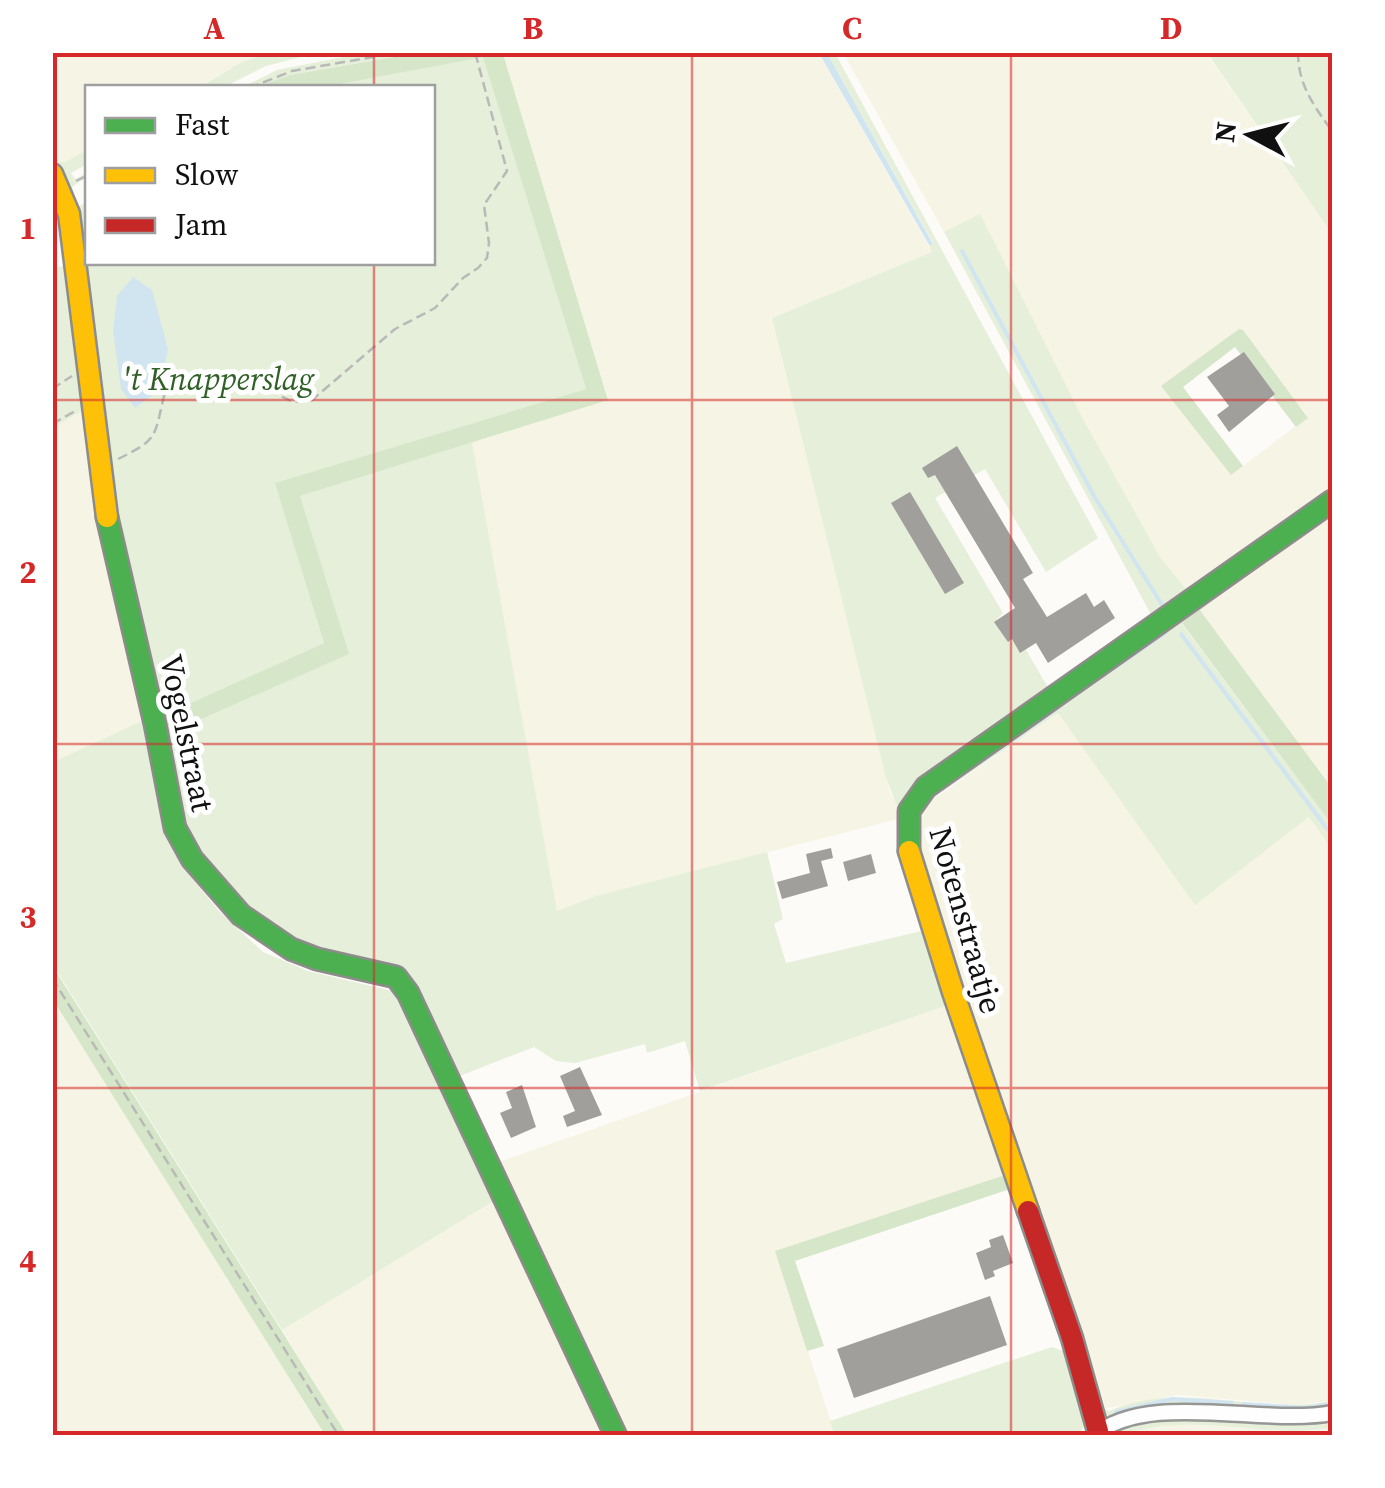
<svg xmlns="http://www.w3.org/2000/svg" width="1385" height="1488" font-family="'Source Serif 4',serif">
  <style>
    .farmland { fill: #f6f5e5; fill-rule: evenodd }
    .green { fill: #e5efda }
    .forest { fill: #d6e6c9 }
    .water { fill: #d1e5f1 }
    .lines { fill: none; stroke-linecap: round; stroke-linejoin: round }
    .stream { stroke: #d1e5f1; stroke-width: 4 }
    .building { fill: #a09f9c }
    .street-casing { stroke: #969694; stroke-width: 19 }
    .fast-casing { stroke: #8d8c8b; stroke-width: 25 }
    .slow-casing { stroke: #8d8c8b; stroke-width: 25 }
    .jam-casing { stroke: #8d8c8b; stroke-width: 25 }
    .path { stroke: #b9b9b8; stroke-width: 2.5; stroke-dasharray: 10 5; stroke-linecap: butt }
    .street { stroke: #fffefe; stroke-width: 14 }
    .fast { stroke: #4caf50; stroke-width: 20 }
    .slow { stroke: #ffc107; stroke-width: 20 }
    .jam { stroke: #c62828; stroke-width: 20 }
    .grid { fill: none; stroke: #d62828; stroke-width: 2.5; stroke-opacity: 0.55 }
    .labels { text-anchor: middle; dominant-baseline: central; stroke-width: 10; stroke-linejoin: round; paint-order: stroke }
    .park-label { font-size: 32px; font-style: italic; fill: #316128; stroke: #fff }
    .street-label { font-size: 32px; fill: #101010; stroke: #fff }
    .neatline { fill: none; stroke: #d62828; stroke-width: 4 }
    .grid-label { font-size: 32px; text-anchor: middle; font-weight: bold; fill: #d62828 }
  </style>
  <rect width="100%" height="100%" fill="#fcfbf7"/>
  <path class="farmland" d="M53 53H267L240 63 198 87 88 88 87 150 65 162H59L53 154Z
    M502 53H819L932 252 772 318 886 778 891 795 902 808 898 819 596 896 557 912 472 442 608 399Z
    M843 53H1206L1332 234V495L1191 595 1160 557 1082 417 980 215 944 232ZM1239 329 1308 417 1231 475 1162 387Z
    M84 409 102 546 146 719 53 762 52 428Z
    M1332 512V788L1199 609Z
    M1058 713 1195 904 1309 817 1332 849V1401L1294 1405 1178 1395 1104 1409 942 929 916 829 918 816 925 805Z
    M52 1000 158 1166 325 1435H53Z
    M951 1004 1008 1174 776 1251 835 1435 623 1436 496 1163Z
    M497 1199 607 1435H347L282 1330Z
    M1178 1424 1311 1431 1332 1428V1436H1124L1149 1427Z"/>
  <path class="green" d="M267 53H316L266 66 224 87 198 88 240 63Z
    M364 53H418L290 75 256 87 241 88 277 70Z
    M827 53H835L1098 538 1046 572 985 469 935 498 1003 613 997 619 1011 642 1019 638 1053 696 902 808 896 804 886 778 772 318 932 252 929 245 933 243Z
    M1207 53H1332V234Z
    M483 56 586 389 276 483 324 643 164 715 125 554 111 460 102 458 53 154 59 162H65L87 150V164L71 173 75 179 87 173V177L72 187 78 207 87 202 88 262H432V88L324 87Z
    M980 214 1082 417 1160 557 1191 595 1154 620 944 232Z
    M64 266 68 267 90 406 53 428V268Z
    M472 442 557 911 596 896 767 852 783 919 774 924 786 963 926 930 951 1004 700 1091 685 1041 647 1053 645 1044 575 1063 556 1061 534 1047 457 1077 424 1003 404 978 334 961 258 920 210 872 189 839 168 734 348 654 300 496Z
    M1332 512 1182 624 1332 825V849L1309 817 1195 905 1058 713 939 794C931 801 921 807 918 818 910 843 934 903 942 930L1104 1409 1109 1411C1183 1379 1257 1416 1332 1401V1410L1109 1419 1103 1417 913 854 916 806 924 796Z
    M146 719 169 842 184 868 218 910 263 952 308 971 392 991 413 1019 497 1199 282 1330 53 965V762Z
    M1052 1347 1069 1353 1086 1422 1079 1435 835 1436 830 1421Z
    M1162 1415 1332 1417V1428C1280 1436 1230 1423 1178 1425 1151 1425 1128 1435 1102 1436L1116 1427Z"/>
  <path class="forest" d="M418 53H506L503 54 608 400 300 496 349 654 168 734 164 715 324 643 275 483 586 389 483 57 324 87H256L290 75Z
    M1239 329 1243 330 1308 418 1296 427 1235 347 1183 387 1243 466 1231 475 1161 386Z
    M1199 609 1332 788V825L1182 623Z
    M52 965 347 1435H325L53 1000Z
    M1008 1174 1013 1188 795 1261 824 1346 807 1351 775 1251Z"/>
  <path class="water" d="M819 53H827L933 244 929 245Z
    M133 277 152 290 168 349 160 390 135 408 121 389 113 331 117 296Z"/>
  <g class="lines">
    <path class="stream" d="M962 251 1094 496 1164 608
      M1181 634 1332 835
      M1073 696 1166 632
      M930 797 1063 704
      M1244 1404 1304 1408 1332 1404
      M1116 1412 1172 1399 1232 1403"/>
  </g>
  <path class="building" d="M1244 352 1275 394 1229 432 1217 415 1229 406 1207 377Z
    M957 446 1033 573 1023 579 1047 617 1086 593 1094 607 1104 600 1115 618 1048 663 1036 643 1020 653 1012 639 1008 642 994 622 1015 608 935 475 928 478 922 468Z
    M910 492 964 583 945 594 891 503Z
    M831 848 833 858 821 861 828 886 782 899 777 882 810 873 806 854Z
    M871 854 876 873 848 881 843 862Z
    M580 1067 602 1115 567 1127 563 1116 575 1111 560 1076Z
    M522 1085 536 1127 511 1138 500 1113 512 1108 506 1092Z
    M1003 1235 1013 1263 993 1271 995 1276 985 1280 976 1253 991 1247 989 1240Z
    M990 1296 1007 1345 854 1398 837 1349Z"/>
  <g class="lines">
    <g class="street-casing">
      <path id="street" d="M1094 1436C1146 1390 1265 1426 1332 1413"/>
    </g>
    <g class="fast-casing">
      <path id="fast" d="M107 517 155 724 175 828 192 859 241 915 291 949 317 959 396 977 408 993 616 1436
        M909 851V811L926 787 1332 501"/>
    </g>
    <g class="slow-casing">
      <path id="slow" d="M52 174 69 214 107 517
        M909 851 953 992 1028 1211"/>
    </g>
    <g class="jam-casing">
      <path id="jam" d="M1028 1211 1072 1338 1098 1431"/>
    </g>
    <path class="path" d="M1298 52C1298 85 1314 106 1332 131
      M249 88 292 71 402 52
      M76 181 88 175
      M52 389 72 376
      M52 424 77 410
      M118 459C159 439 154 437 164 396L190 379 221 378 251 382 293 402 312 400 395 329 435 308 463 278 478 268 487 258 489 243 484 205 507 171 475 52
      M52 978 339 1436"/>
    <use href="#street" class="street"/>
    <use href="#fast" class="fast"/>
    <use href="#slow" class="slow"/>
    <use href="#jam" class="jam"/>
  </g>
  <path class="grid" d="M374 52V88M692 52V1436M1011 52V1436M374 262V1436M52 400H1332M52 744H1332M52 1088H1332"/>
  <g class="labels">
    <g class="park-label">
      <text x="218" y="379">'t Knapperslag</text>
    </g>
    <g class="street-label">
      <text transform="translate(187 733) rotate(78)">Vogelstraat</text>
      <text transform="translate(966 920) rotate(74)">Notenstraatje</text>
    </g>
  </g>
  <rect width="1385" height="1488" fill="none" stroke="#ffffff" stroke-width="110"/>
  <rect x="85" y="85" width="350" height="180" fill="#ffffff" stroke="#9f9f9f" stroke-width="2.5"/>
  <rect x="105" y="118" width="50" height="15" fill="#4caf50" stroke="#9f9f9f" stroke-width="2.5"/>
  <text x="175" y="135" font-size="30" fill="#101010">Fast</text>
  <rect x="105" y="168" width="50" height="15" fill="#ffc107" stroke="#9f9f9f" stroke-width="2.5"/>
  <text x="175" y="185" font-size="30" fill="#101010">Slow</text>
  <rect x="105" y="218" width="50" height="15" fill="#c62828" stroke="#9f9f9f" stroke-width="2.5"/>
  <text x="175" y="235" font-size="30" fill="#101010">Jam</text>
  <g transform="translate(1250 135) rotate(277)" stroke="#ffffff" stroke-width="8" paint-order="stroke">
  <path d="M0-8L18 38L0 25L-18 38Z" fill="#101010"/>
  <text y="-15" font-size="28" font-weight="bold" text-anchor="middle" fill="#101010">N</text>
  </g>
  <rect x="55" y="55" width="1275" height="1378" class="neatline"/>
  <g class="grid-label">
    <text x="214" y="39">A</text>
    <text x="533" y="39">B</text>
    <text x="852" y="39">C</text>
    <text x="1171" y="39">D</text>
    <text x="28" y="239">1</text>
    <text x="28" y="583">2</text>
    <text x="28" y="928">3</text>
    <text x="28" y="1272">4</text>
  </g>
</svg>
